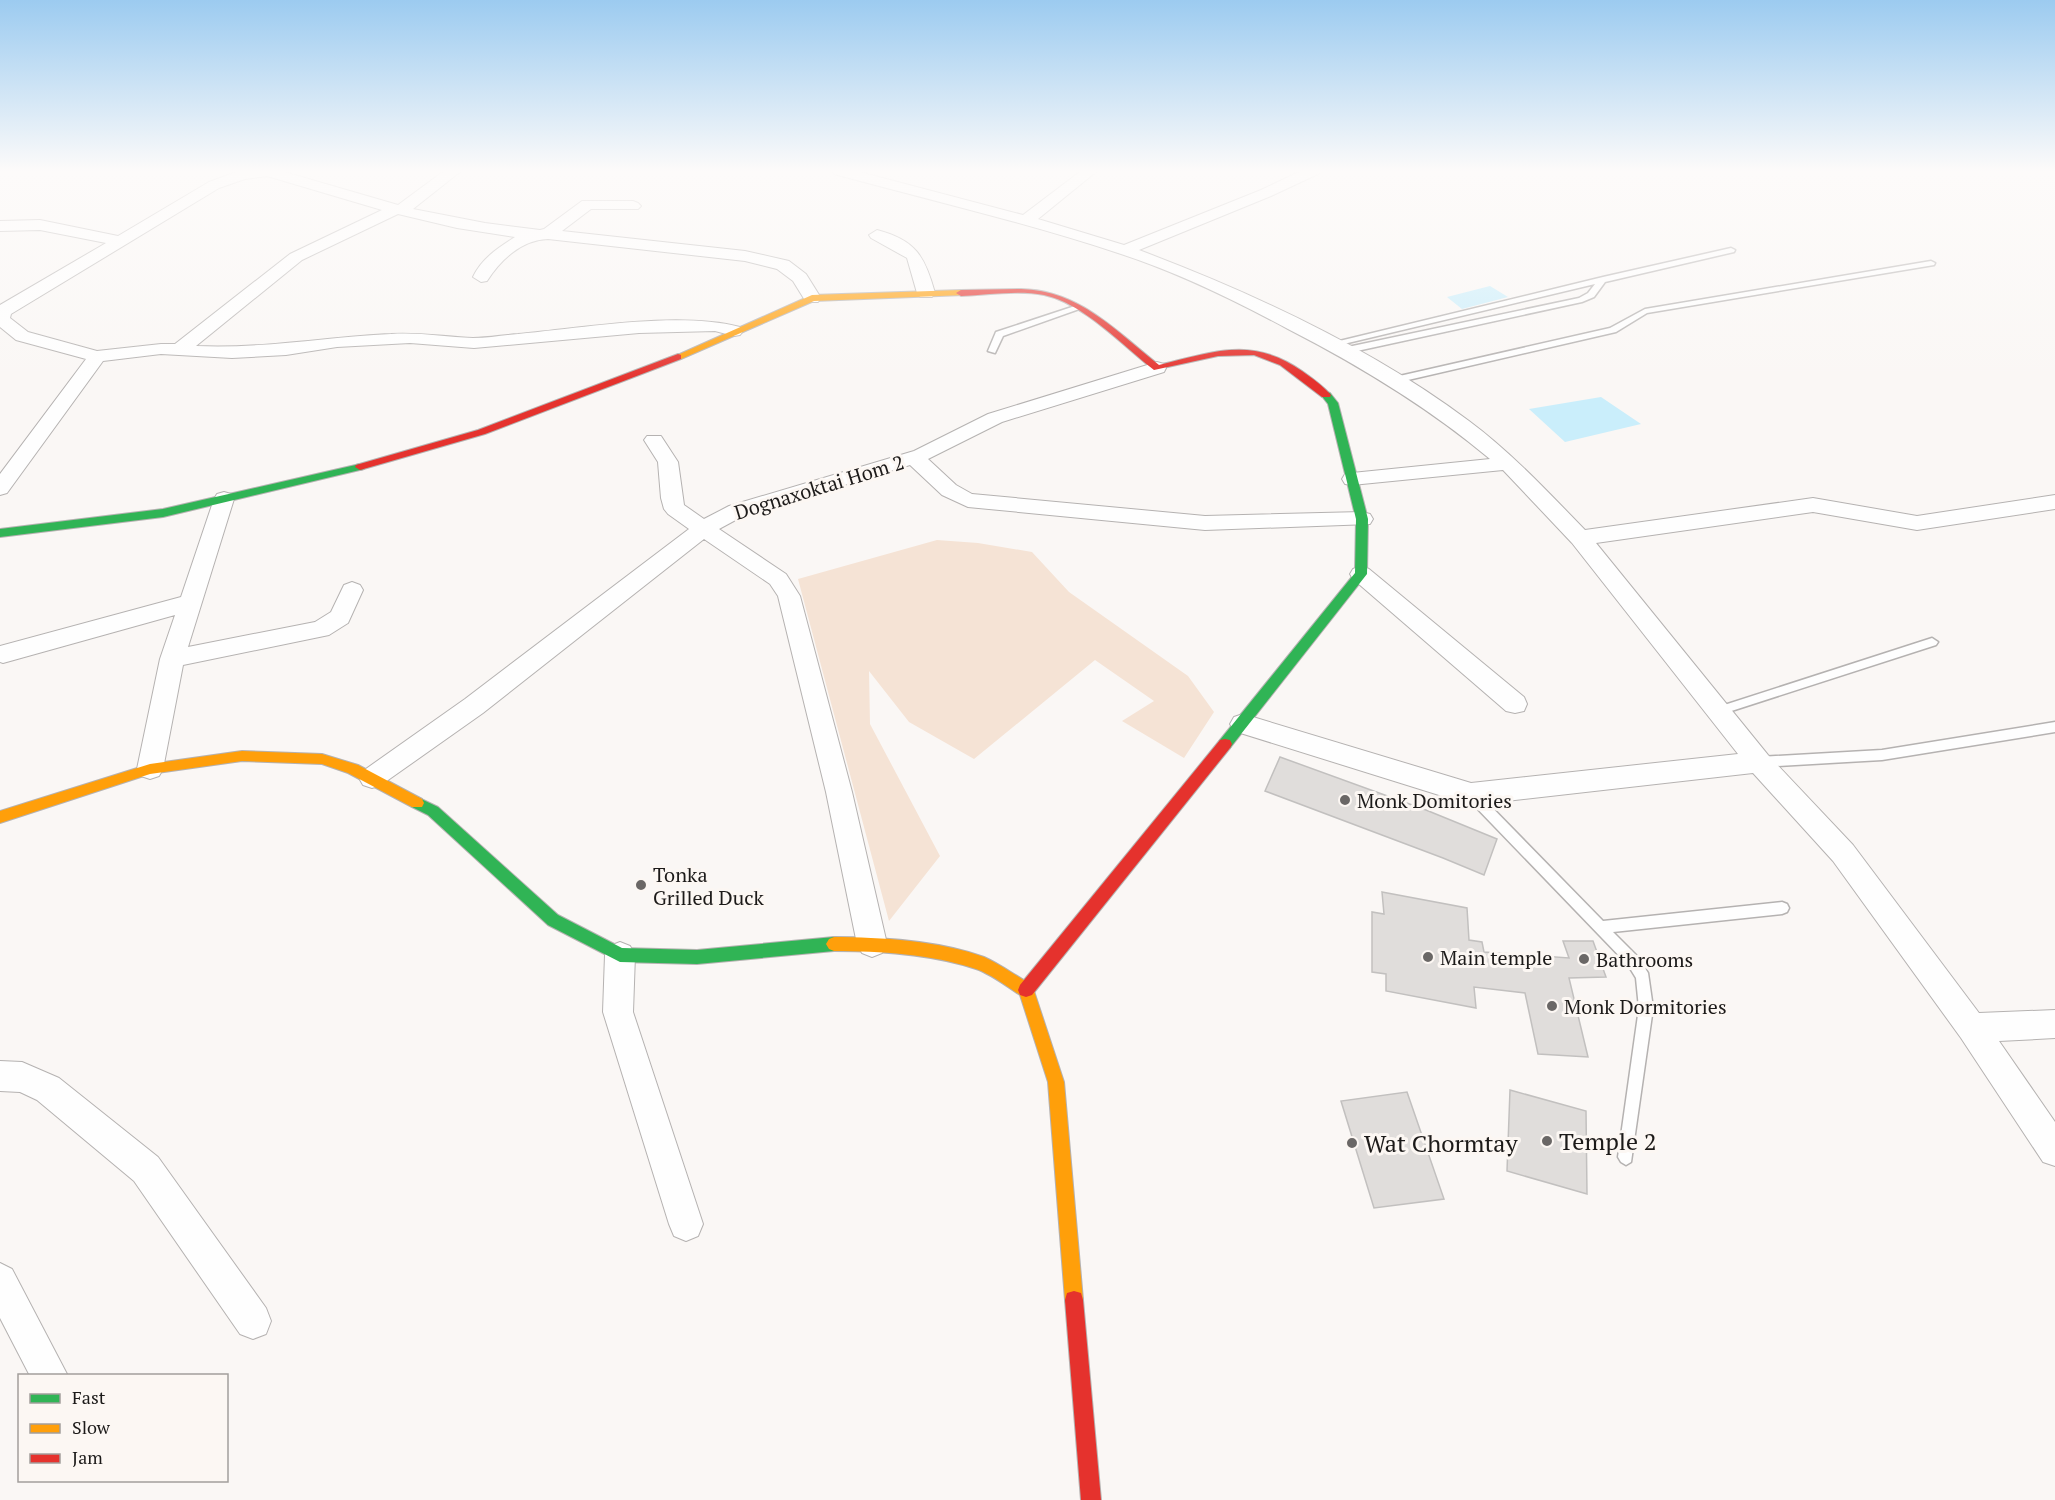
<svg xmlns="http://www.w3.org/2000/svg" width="2055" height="1500" font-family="'PT Serif',serif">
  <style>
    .green { fill: #f5e3d5 }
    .water { fill: #caeefb }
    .building { fill: #e0dddb; stroke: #c2c0bf; stroke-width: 1.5 }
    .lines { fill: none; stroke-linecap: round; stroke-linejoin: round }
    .lane-casing { stroke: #b5b2b1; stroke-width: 3 }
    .street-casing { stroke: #b5b2b1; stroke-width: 2 }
    .fast-casing { stroke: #b5b2b1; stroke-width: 2 }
    .slow-casing { stroke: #b5b2b1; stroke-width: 2 }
    .jam-casing { stroke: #b5b2b1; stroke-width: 2 }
    .lane { fill: #fefefe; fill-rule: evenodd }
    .street { fill: #fefefe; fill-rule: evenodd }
    .fast { fill: #30b455; fill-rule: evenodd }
    .slow { fill: #ff9f0a; fill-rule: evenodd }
    .jam { fill: #e5322d; fill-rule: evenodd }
    .poi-dot { fill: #6a6766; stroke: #fcf7f3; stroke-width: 2 }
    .labels { text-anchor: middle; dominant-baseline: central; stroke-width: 6; stroke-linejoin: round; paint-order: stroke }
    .street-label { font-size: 20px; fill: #1c1a19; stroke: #fcf7f3 }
    .poi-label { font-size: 20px; fill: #1c1a19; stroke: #fcf7f3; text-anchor: start }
    .near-poi-label { font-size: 24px; fill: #1c1a19; stroke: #fcf7f3; text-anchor: start }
  </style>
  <rect width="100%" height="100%" fill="#faf7f5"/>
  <path class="green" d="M937 540 978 543 1032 552 1069 592 1188 676 1214 712 1184 758 1122 721 1154 701 1095 660 974 759 909 722 869 671 870 724 940 856 889 921 798 579Z"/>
  <path class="water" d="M1490 286 1508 297 1462 309 1447 297Z
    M1601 397 1641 424 1565 442 1529 409Z"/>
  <path class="building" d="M1280 757 1426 810 1497 839 1484 875 1443 858 1265 791Z
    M1382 892 1467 908 1469 940 1482 942 1484 952 1569 958 1563 941H1593L1606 977 1569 978 1588 1057 1538 1054 1525 993 1474 987 1476 1008 1386 991V974L1372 972V912L1384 914Z
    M1510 1090 1586 1111 1587 1194 1507 1171Z
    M1407 1092 1444 1199 1374 1208 1341 1101Z"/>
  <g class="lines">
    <g class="lane-casing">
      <path id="lane" d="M1731 248 1735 250 1734 252 1605 282 1594 297 1582 302 1343 354 1339 351 1343 348 1579 298 1588 293 1595 284 1331 347 1327 344 1603 277Z
        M1931 261 1935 263 1934 265 1647 313 1616 332 1395 383 1391 380 1395 377 1610 328 1645 309Z
        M1075 306 1082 308 1003 336 995 353 988 351 996 332Z
        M1932 638 1938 642 1936 645 1719 715 1713 711 1715 708Z
        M2055 722V732L1882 760 1759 767 1755 765 1753 762 1755 759 1759 757 1882 750Z
        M1471 789 1475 790 1603 921 1782 902 1787 904 1789 908 1787 912 1782 914 1613 932 1638 957 1648 973 1653 1008 1631 1162 1626 1165 1621 1162 1618 1157 1639 1008 1636 978 1628 965 1467 798 1465 794 1467 790Z"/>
    </g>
    <g class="street-casing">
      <path id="street" d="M239 171H281L398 205 444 171H461L413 209 485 223 540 230 544 229 582 201H633L638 203 641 206 638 209H591L562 231 745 251 789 261 806 274 821 298 818 302H806L793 281 777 269 745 261 548 239C522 240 501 259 487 281L481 282 473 277C482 258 498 248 515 237L457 228 398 214 302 260 196 346C262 349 326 337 391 334 419 332 445 337 473 338 488 338 503 335 518 334 584 328 678 311 740 327L743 331 740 335 734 336 715 331 639 333 474 348 410 343 337 347 286 355 232 358 161 354 103 361 7 493 0 495V474L86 359 16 340 0 327V305L106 243 40 230 0 231V221L40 220 118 236 209 182ZM267 176 382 210 290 254 175 344H161L97 351 28 332 10 318 11 314 219 188 245 179Z
        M832 171H856L1023 215 1081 171H1097L1038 219 1124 245 1261 190 1301 171H1320L1318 174 1271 196 1139 250C1253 293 1372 348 1469 421 1512 453 1548 492 1585 530L1813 498 1917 516 2055 495V509L1917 530 1813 512 1596 543 1768 755 1853 845 1979 1013 2055 1010V1038L1999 1041 2055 1122V1166L2043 1162 1961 1038 1833 861 1753 773 1471 805 1234 731 1230 724 1234 717 1243 714 1471 783 1738 754 1572 543 1503 470 1352 485 1345 484 1342 479 1345 474 1352 473 1490 459C1428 407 1360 366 1288 329 1234 300 1177 272 1118 253 1025 222 929 200 834 174Z
        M877 230C916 240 925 257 935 293L932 297H920L917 293 907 258 871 238 869 235Z
        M1157 362 1164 364 1166 368 1164 372 1002 422 928 459 956 485 972 494 1205 516 1362 512 1370 514 1373 519 1370 524 1205 530 968 507 942 495 910 465 743 516 719 529 786 574 800 596 852 792 887 944 882 953 872 957 862 953 857 944 826 792 778 596 770 584 704 539 483 713 381 785 372 788 363 785 359 778 363 771 465 699 689 529 668 514 664 509 661 498 658 462 644 440 647 436H661L678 462 684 505 704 519 729 506 914 451 988 414Z
        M224 492 231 494 234 499 188 647 315 622 331 612 344 585 352 582 360 585 363 590 348 623 329 635 183 665 163 769 159 776 150 779 141 776 137 769 160 659 175 615 3 663 0 662V646L181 597 214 499 217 494Z
        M1361 566 1369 569 1524 697 1527 704 1524 711 1515 713 1506 711 1353 579 1350 574 1353 569Z
        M620 942 630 946 635 955 633 1012 703 1224 698 1236 686 1241 674 1236 669 1224 603 1012 605 955 610 946Z
        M0 1061 22 1062 59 1078 158 1157 266 1308 271 1321 266 1334 253 1339 240 1334 134 1181 37 1100 20 1092 0 1091Z
        M0 1263 12 1269 68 1376H30L0 1318Z"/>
    </g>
    <g class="fast-casing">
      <path id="fast" d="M1326 392 1330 393 1338 403 1368 519 1367 574 1230 748H1220L1218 744 1220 740 1355 573 1356 519 1328 404 1321 395Z
        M360 464 364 465V469L163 517 0 537V529L163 509Z
        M417 797 438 807 558 915 622 948 697 950 834 937 839 939 842 944 839 949 834 951 697 964 620 962 548 925 428 815 412 807 410 803 412 799Z"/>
    </g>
    <g class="slow-casing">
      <path id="slow" d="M961 290 964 291V295L814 301 681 359 673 357 812 295Z
        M242 751 322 754 358 765 422 799 424 803 422 807H412L348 773 322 764 242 761 150 774 0 823V811L150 764Z
        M834 937C880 937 941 941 984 957 1000 964 1016 976 1032 985L1064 1082 1083 1300 1081 1307 1074 1309 1067 1307 1065 1300 1048 1082 1020 995C1006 986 991 974 976 969 931 954 881 951 834 951L829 949 826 944 829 939Z"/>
    </g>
    <g class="jam-casing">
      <path id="jam" d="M1021 289C1079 290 1116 331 1159 365 1213 352 1252 336 1302 371 1312 378 1323 386 1331 395L1330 397H1322L1280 365 1254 355 1218 356 1154 370C1123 346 1083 303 1044 295 1018 290 988 295 961 296L956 293 961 290Z
        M678 354 681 355V359L485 434 360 470 355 467 356 465 478 430Z
        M1225 739 1230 740 1232 744 1230 748 1032 995 1026 997 1020 995 1018 990 1020 985 1220 740Z
        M1074 1291 1081 1293 1083 1300 1101 1500H1081L1065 1300 1067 1293Z"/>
    </g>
    <use href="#lane" class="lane"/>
    <use href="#street" class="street"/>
    <use href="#fast" class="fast"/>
    <use href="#slow" class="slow"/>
    <use href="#jam" class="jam"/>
  </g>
  <linearGradient id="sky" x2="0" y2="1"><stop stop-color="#9ccbf0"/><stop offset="0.45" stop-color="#fdfbfa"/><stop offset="1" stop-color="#fdfbfa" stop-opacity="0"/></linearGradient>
  <rect width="2055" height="381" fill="url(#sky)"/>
  <g class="poi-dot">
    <circle cx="1345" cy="800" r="6"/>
    <circle cx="641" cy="885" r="6"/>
    <circle cx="1428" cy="957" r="6"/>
    <circle cx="1584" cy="959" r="6"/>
    <circle cx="1552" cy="1006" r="6"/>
    <circle cx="1547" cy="1141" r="6"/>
    <circle cx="1352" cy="1143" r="6"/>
  </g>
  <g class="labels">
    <g class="street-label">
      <text transform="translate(819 487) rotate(-17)">Dognaxoktai Hom 2</text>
    </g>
    <g class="poi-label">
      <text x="1357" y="800">Monk Domitories</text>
      <text x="653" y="874">Tonka<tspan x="653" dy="23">Grilled Duck</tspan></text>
      <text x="1440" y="957">Main temple</text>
      <text x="1596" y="959">Bathrooms</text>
      <text x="1564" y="1006">Monk Dormitories</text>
    </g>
    <g class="near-poi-label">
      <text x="1559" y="1141">Temple 2</text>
      <text x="1364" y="1143">Wat Chormtay</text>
    </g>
  </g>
  <rect x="18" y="1374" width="210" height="108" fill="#fcf7f3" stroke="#a29f9c" stroke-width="1.5"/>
  <rect x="30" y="1394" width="30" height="9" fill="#30b455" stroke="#a29f9c" stroke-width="1.5"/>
  <text x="72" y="1404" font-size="18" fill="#1c1a19">Fast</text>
  <rect x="30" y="1424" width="30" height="9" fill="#ff9f0a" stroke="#a29f9c" stroke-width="1.5"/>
  <text x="72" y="1434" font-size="18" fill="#1c1a19">Slow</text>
  <rect x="30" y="1454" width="30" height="9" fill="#e5322d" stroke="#a29f9c" stroke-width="1.5"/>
  <text x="72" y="1464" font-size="18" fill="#1c1a19">Jam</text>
</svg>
